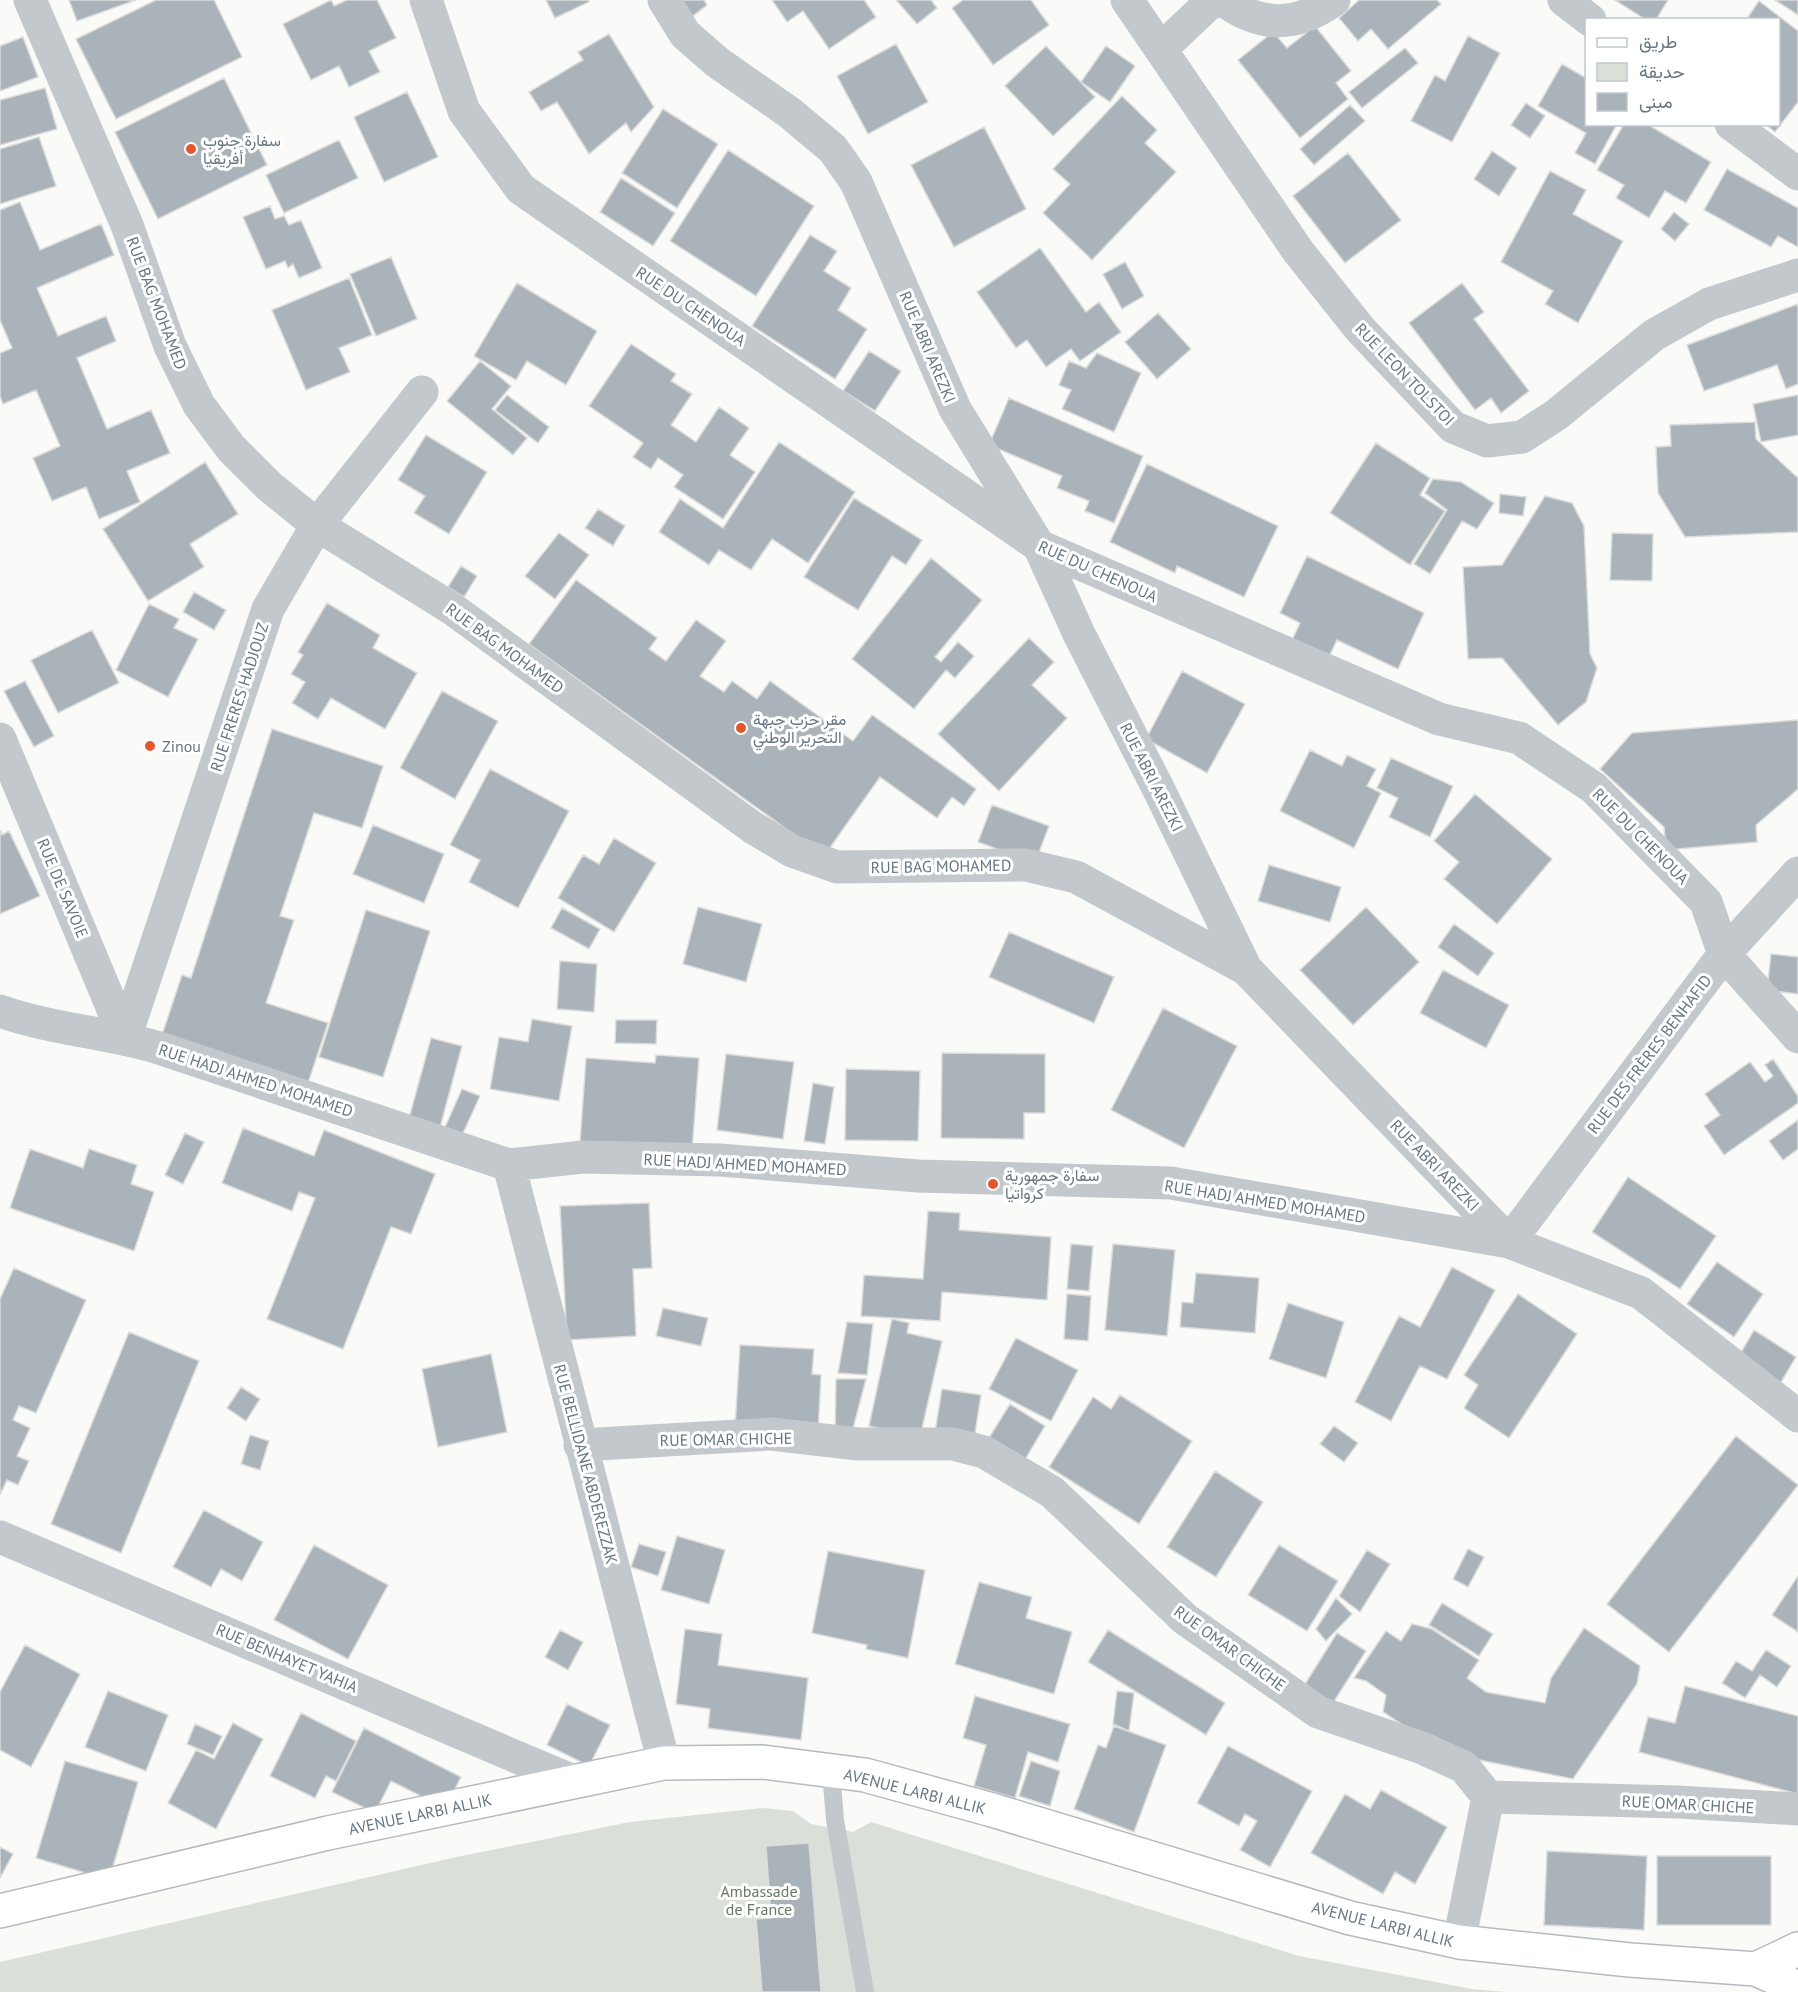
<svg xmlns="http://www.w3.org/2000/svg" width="1798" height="1992" font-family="'PT Sans',Vazirmatn,sans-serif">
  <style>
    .green { fill: #dadfd7 }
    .building { fill: #aab3b9; stroke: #dcdcda; stroke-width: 1.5 }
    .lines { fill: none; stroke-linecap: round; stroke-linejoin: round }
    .primary-casing { stroke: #b5babe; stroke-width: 36 }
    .lane { stroke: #c3c8cc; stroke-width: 18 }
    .street { stroke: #c3c8cc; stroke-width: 33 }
    .primary { stroke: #fff; stroke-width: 33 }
    .poi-dot { fill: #e4572e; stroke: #fff; stroke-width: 2 }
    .labels { text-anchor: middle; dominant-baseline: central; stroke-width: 6; stroke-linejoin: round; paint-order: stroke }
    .poi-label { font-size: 16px; fill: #657683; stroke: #fff; text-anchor: start }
    .street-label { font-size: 16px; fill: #657683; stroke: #fff }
    .park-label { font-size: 16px; fill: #687a64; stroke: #fff }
  </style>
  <rect width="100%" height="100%" fill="#fafaf8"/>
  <path class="green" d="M762 1808 793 1811 811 1824 853 1832 871 1822 1299 1956 1472 1989 1506 1992H0V1962L452 1858 630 1822Z"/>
  <path class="building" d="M69 0H136L77 21Z
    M156 0H214L242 57 116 119 76 39Z
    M331 0 334 6 347 0H377L396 38 369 51 380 72 349 87 339 66 311 80 283 24Z
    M546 0H588L589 2 555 18Z
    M676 0H704L707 5 690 18Z
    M772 0H864L876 17 829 49 803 11 787 22Z
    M896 0H931L937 8 917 24Z
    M963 0H1031L1049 25 993 65 952 8Z
    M1359 0H1437L1441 4 1388 49 1371 29 1358 41 1339 18Z
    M1615 0H1668L1656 20H1646Z
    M1775 0H1798V15Z
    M1759 1 1798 31V102L1775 132 1765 124H1778V20H1746Z
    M1315 26 1351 71 1336 83 1348 99 1300 138 1238 60 1273 32 1287 48Z
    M609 34 654 107 631 132 626 123 589 154 557 102 541 111 529 92 583 60 578 52Z
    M1468 36 1500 53 1452 142 1411 121 1435 75 1445 81Z
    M23 37 38 77 0 91V46Z
    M896 44 928 102 868 134 837 76Z
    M1046 46 1095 97 1053 136 1005 86Z
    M1106 46 1135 66 1110 102 1081 82Z
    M1405 48 1418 63 1362 108 1349 92Z
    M1562 64 1586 78V124H1617L1595 164 1575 153 1586 133 1538 106Z
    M224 78 267 165 158 219 115 132Z
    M45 88 57 129 0 145V100Z
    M407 92 438 157 384 182 354 117Z
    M1122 96 1157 130 1145 143 1176 172 1092 260 1043 213 1070 184 1053 169Z
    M1526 103 1545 116 1530 138 1511 125Z
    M1350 105 1365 121 1314 165 1300 149Z
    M663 109 718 144 677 208 622 173Z
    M1624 124H1647L1711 162 1686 203 1665 191 1649 218 1616 198 1624 185 1597 170Z
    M984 127 1026 209 954 247 911 165Z
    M39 137 56 186 0 204V149Z
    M339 140 358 178 284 213 266 175Z
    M728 150 814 206 756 296 670 241Z
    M1492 151 1517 168 1499 196 1474 179Z
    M1348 153 1401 220 1345 263 1293 196Z
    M1727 169 1798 208V247L1778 236 1771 247 1704 210Z
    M1550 171 1586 190 1573 214 1623 241 1578 323 1545 304 1553 291 1501 262Z
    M621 178 675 213 653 246 600 212Z
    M20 202 40 250 101 224 114 255 37 288 58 336 106 316 116 341 77 358 107 429 151 410 170 453 127 471 140 502 99 519 86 487 52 501 33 458 60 446 36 390 3 404 0 396V353L12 348 0 320V210Z
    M270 206 275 219 284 216 289 225 301 220 322 268 299 278 293 264 288 268 285 261 266 269 243 217Z
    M1674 212 1689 224 1675 241 1661 229Z
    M810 235 837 251 824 271 851 288 838 310 867 329 835 379 752 326Z
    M1040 248 1086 312 1099 302 1121 332 1080 361 1071 349 1046 367 1027 340 1016 348 977 292Z
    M391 257 417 319 376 336 350 274Z
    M1125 262 1144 296 1122 309 1103 274Z
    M349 278 372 335 339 348 350 372 306 390 272 310Z
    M517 283 597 331 566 385 527 361 516 380 474 356Z
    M1462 283 1484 312 1474 319 1529 391 1501 413 1491 398 1475 410 1409 323Z
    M1798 304V384L1786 389 1777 365 1704 391 1687 345Z
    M1158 313 1191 349 1157 379 1125 342Z
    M631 344 676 374 671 381 692 394 671 425 696 442 719 407 749 428 730 455 755 472 723 519 674 487 683 475 658 458 651 469 633 457 643 443 589 406Z
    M869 351 901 371 875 411 843 391Z
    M1097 353 1141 373 1114 432 1062 409 1071 390 1059 385 1069 361 1086 368Z
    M480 361 511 386 492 409 527 438 513 455 447 401Z
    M507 395 549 427 538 443 495 410Z
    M1798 395V435L1761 442 1753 404Z
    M1009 398 1143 456 1114 523 1085 511 1089 501 1057 488 1062 476 989 445Z
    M1755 422 1756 439 1798 478V532L1685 537 1658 493 1656 447 1671 446 1670 425Z
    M426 435 487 472 449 534 414 513 425 496 398 480Z
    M779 442 855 492 808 563 772 539 751 570 719 550 709 565 659 532 680 499 723 528Z
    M1376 443 1430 478 1420 495 1445 511 1410 565 1330 513Z
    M205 462 238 514 190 544 204 567 148 601 103 529Z
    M1147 464 1278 526 1244 597 1177 566 1175 573 1110 542Z
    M1433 479 1461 482 1494 503 1477 529 1462 521 1430 574 1414 564 1447 510 1425 493Z
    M1500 494 1526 497 1523 516 1499 513Z
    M1545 496 1572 503 1584 526 1590 654 1597 668 1586 702 1558 725 1502 658 1468 659 1463 567 1502 565Z
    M854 498 922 540 906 565 892 556 858 610 804 577Z
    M598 509 625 526 613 546 585 528Z
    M559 533 589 555 555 599 525 576Z
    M1612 533 1653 534 1652 581 1610 580Z
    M1307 556 1424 613 1398 669 1337 640 1325 665 1289 647 1300 623 1280 613Z
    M931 558 982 600 935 657 941 662 958 642 974 656 955 678 946 670 914 709 852 659Z
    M461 566 477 576 464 597 448 587Z
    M576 580 657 638 649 649 666 661 696 620 726 641 700 676 724 692 732 681 757 699 770 681 853 741 872 715 976 789 964 806 952 797 937 818 880 777 824 856 529 644Z
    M194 592 226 610 214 630 183 612Z
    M327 603 380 635 373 648 417 673 385 729 331 698 318 719 292 703 305 682 291 674 303 655 298 652Z
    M149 604 179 619 174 628 198 639 168 697 116 670Z
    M92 630 119 683 58 713 31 660Z
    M1029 638 1054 662 1032 685 1067 718 999 791 938 734Z
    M1182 671 1245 704 1207 773 1146 739Z
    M25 681 54 736 34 747 4 691Z
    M442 691 498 721 455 799 400 768Z
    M1798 720V789L1756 825 1757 842 1666 850 1664 827 1600 769 1632 733Z
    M272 729 383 766 362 828 314 813 280 916 294 920 266 1003 328 1023 308 1083 162 1035 182 975 191 978Z
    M1310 750 1342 766 1347 755 1376 769 1367 786 1381 793 1354 848 1280 811Z
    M1391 758 1453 786 1430 837 1389 817 1398 798 1377 788Z
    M490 769 569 811 518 908 469 882 480 860 450 845Z
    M1475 794 1552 859 1497 924 1444 879 1459 862 1434 841Z
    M992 805 1049 826 1035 863 978 842Z
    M373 825 444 854 424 903 353 874Z
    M0 830 2 835 9 831 40 896 0 914Z
    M614 838 656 863 614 932 558 898 583 855 599 864Z
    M1269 865 1341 887 1330 922 1258 901Z
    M698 907 762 924 746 982 683 964Z
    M1366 907 1419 962 1353 1025 1300 970Z
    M562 908 600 929 589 949 551 928Z
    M366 910 430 931 383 1077 319 1057Z
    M1454 924 1494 953 1478 976 1438 947Z
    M1009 932 1114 977 1094 1023 989 977Z
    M1771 954 1798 957V994L1767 990Z
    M560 961 597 964 594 1012 557 1009Z
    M1443 970 1509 1005 1486 1048 1420 1013Z
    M1163 1008 1237 1046 1184 1148 1111 1110Z
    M532 1019 572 1026 559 1101 490 1089 499 1037 528 1042Z
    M616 1020H657L656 1044 615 1043Z
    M431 1038 462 1046 439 1131 408 1122Z
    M942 1053 1045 1054V1113H1024V1139L941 1138Z
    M726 1054 794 1062 783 1139 717 1130Z
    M656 1055 699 1058 692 1151 580 1142 586 1058 655 1063Z
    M1773 1059 1798 1096V1103L1724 1155 1704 1126 1720 1115 1705 1094 1750 1062 1765 1082 1773 1076 1765 1065Z
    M846 1069 920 1071 918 1141 845 1140Z
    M813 1083 834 1087 825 1144 804 1141Z
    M462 1089 480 1096 459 1142 442 1134Z
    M1798 1120V1149L1783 1160 1769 1141Z
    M243 1128 314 1156 324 1130 435 1174 411 1234 391 1227 343 1349 267 1319 315 1198 299 1192 292 1211 222 1183Z
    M185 1133 204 1142 183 1184 165 1175Z
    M30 1149 83 1168 89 1149 137 1165 131 1184 154 1192 134 1251 10 1208Z
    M1628 1177 1716 1236 1680 1289 1592 1232Z
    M649 1203 652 1268 633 1269 636 1336 567 1340 560 1206Z
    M928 1211 960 1213 959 1230 1051 1237 1047 1300 942 1292 940 1321 861 1316 864 1275 923 1279Z
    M1071 1244 1093 1246 1089 1291 1067 1289Z
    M1113 1244 1175 1250 1167 1336 1105 1330Z
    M1717 1262 1763 1294 1734 1337 1687 1304Z
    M1452 1267 1495 1290 1447 1379 1420 1366 1391 1421 1355 1402 1399 1316 1420 1327Z
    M14 1268 86 1300 36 1413 19 1406 13 1420 30 1428 17 1456 29 1461 18 1485 7 1480 0 1495V1299Z
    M1196 1273 1259 1278 1255 1333 1180 1327 1182 1302 1193 1303Z
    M1067 1294 1091 1296 1088 1341 1064 1339Z
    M1518 1294 1577 1334 1509 1438 1464 1408 1478 1385 1464 1375Z
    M1288 1303 1344 1322 1326 1378 1269 1359Z
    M663 1308 708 1318 701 1346 656 1336Z
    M892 1319 909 1323 907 1333 942 1341 920 1437 869 1426Z
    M847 1322 873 1324 867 1375 838 1373Z
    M1754 1330 1796 1357 1774 1394 1736 1361Z
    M129 1332 199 1361 121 1553 51 1524Z
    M1016 1338 1078 1370 1051 1421 989 1389Z
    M740 1345 814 1349 812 1374 821 1375 818 1433 735 1428Z
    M491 1354 507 1432 438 1447 422 1369Z
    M836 1379H866L851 1436 835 1437Z
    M241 1387 260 1399 246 1421 227 1408Z
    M942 1389 981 1395 974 1439 935 1432Z
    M1120 1395 1192 1441 1139 1524 1049 1467 1093 1397 1111 1409Z
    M1010 1404 1045 1426 1023 1463 987 1441Z
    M1334 1426 1358 1443 1344 1462 1320 1444Z
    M250 1435 269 1441 260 1470 241 1464Z
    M1736 1436 1798 1485 1669 1652 1607 1604Z
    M1215 1471 1263 1502 1216 1577 1167 1547Z
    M204 1510 263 1542 242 1581 221 1569 211 1587 173 1567Z
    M677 1536 725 1550 709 1604 661 1590Z
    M639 1544 666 1552 658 1576 631 1567Z
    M314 1545 388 1585 348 1659 274 1620Z
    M1279 1545 1338 1581 1307 1631 1248 1595Z
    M1468 1549 1484 1557 1468 1587 1453 1579Z
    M1367 1550 1390 1564 1360 1612 1339 1596Z
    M828 1551 925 1570 908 1658 866 1649 867 1645 812 1633Z
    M1798 1576V1632L1772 1615Z
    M979 1582 1032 1597 1026 1618 1072 1632 1054 1694 955 1664Z
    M1336 1598 1352 1614 1326 1641 1316 1629Z
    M1442 1603 1493 1634 1479 1656 1429 1625Z
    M1412 1624 1432 1629 1479 1660 1467 1678 1486 1692 1545 1703 1551 1678 1584 1628 1640 1666 1637 1684 1573 1779 1445 1753 1383 1712 1386 1695 1366 1681 1354 1678 1386 1631 1401 1641Z
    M685 1629 722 1634 718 1665 808 1678 801 1740 708 1728 710 1709 676 1704Z
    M560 1630 583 1642 568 1670 545 1657Z
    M1108 1630 1225 1703 1206 1735 1088 1662Z
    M1337 1633 1366 1651 1331 1706 1302 1689Z
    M25 1645 80 1674 31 1767 0 1750V1692Z
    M1766 1650 1791 1666 1777 1687 1760 1675 1745 1698 1722 1683 1736 1661 1752 1671Z
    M1685 1686 1798 1716V1794L1639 1752 1648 1717 1675 1723Z
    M108 1691 168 1715 146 1771 85 1747Z
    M1117 1691 1134 1693 1129 1731 1113 1724Z
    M975 1696 1070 1724 1058 1762 1028 1752 1015 1798 974 1786 986 1745 963 1738Z
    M567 1704 610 1725 589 1766 547 1745Z
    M301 1713 356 1741 336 1781 326 1776 315 1798 270 1776Z
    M233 1723 263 1739 216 1829 168 1803 196 1750 214 1759Z
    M195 1724 222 1736 213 1755 187 1744Z
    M1114 1726 1166 1745 1134 1832 1074 1809 1098 1745 1106 1748Z
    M364 1728 461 1777 445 1808 391 1781 375 1813 332 1792Z
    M1228 1746 1312 1791 1270 1867 1240 1850 1257 1821 1245 1814 1239 1826 1197 1803Z
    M65 1761 138 1782 109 1880 36 1858Z
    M1031 1761 1060 1771 1050 1806 1019 1796Z
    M1381 1790 1447 1827 1415 1884 1395 1872 1383 1894 1311 1853 1345 1794 1370 1809Z
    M809 1843 821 1992H762L756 1919 771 1918 766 1846Z
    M0 1847 13 1854 0 1878Z
    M1547 1851 1647 1856 1644 1930 1544 1925Z
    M1657 1856H1771V1925H1657Z"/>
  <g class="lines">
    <g class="primary-casing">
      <path id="primary" d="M0 1911 328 1833 664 1763 763 1762 865 1775 992 1810 1350 1918 1459 1942 1630 1960 1756 1969 1798 1988
        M1756 1969 1798 1949"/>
    </g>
    <path class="lane" d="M831 1771 835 1820 865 1992"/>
    <path class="street" d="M30 0 127 225 170 346 199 405 231 448 269 486 317 525 451 608 752 827 792 851 837 867 1026 865 1076 877 1246 969
      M426 0 464 111 521 189 1039 546 1439 719 1519 738 1594 788 1706 902 1724 954 1798 1037
      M664 0 685 34 717 62 790 113 833 149 856 182 955 409 1039 546 1079 634 1159 790 1246 969 1509 1242 1641 1293 1798 1416
      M1127 0 1298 251 1360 329 1453 427 1487 441 1522 437 1556 415 1654 335 1709 304 1798 275
      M1223 0C1261 28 1297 27 1334 0
      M1564 0 1590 20
      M1161 49 1213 0
      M1731 124 1798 174
      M0 739 125 1038
      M0 1011C50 1029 105 1032 156 1047L509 1165 583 1157 720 1160 918 1176 1171 1183 1509 1242
      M125 1038 268 609 317 525 422 392
      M509 1165 664 1763
      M1509 1242 1724 954 1798 873
      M580 1445 771 1434 858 1444H953L984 1452 1052 1492 1185 1619 1318 1712 1422 1748 1464 1767 1488 1797 1678 1802 1798 1809
      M0 1537 573 1781
      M1459 1942 1488 1797"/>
    <use href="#primary" class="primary"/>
  </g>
  <g class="poi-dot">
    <circle cx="191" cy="149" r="6"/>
    <circle cx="741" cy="728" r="6"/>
    <circle cx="150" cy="746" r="6"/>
    <circle cx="993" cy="1184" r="6"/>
  </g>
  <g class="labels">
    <g class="poi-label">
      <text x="203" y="140">سفارة جنوب<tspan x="203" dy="18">أفريقيا</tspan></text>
      <text x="753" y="719">مقر حزب جبهة<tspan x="753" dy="18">التحرير الوطني</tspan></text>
      <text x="162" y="746">Zinou</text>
      <text x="1005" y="1175">سفارة جمهورية<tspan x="1005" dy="18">كرواتيا</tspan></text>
    </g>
    <g class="street-label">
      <text transform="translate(157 303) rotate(69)">RUE BAG MOHAMED</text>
      <text transform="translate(691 306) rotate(34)">RUE DU CHENOUA</text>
      <text transform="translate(928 347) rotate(67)">RUE ABRI AREZKI</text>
      <text transform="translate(1405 374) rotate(46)">RUE LEON TOLSTOI</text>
      <text transform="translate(1098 571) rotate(24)">RUE DU CHENOUA</text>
      <text transform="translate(505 648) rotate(36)">RUE BAG MOHAMED</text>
      <text transform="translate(239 697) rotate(-72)">RUE FRERES HADJOUZ</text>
      <text transform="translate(1152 777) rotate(63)">RUE ABRI AREZKI</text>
      <text transform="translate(1641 836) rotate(45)">RUE DU CHENOUA</text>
      <text transform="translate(941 866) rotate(-1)">RUE BAG MOHAMED</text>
      <text transform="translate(63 888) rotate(67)">RUE DE SAVOIE</text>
      <text transform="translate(1649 1054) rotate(-53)">RUE DES FRÈRES BENHAFID</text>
      <text transform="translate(256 1080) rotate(18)">RUE HADJ AHMED MOHAMED</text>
      <text transform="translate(745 1164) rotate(3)">RUE HADJ AHMED MOHAMED</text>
      <text transform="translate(1435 1165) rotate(46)">RUE ABRI AREZKI</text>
      <text transform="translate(1265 1201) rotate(9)">RUE HADJ AHMED MOHAMED</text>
      <text transform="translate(726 1439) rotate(-1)">RUE OMAR CHICHE</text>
      <text transform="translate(586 1464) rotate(75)">RUE BELLIDANE ABDEREZZAK</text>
      <text transform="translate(1230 1648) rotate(36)">RUE OMAR CHICHE</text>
      <text transform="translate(287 1658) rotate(23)">RUE BENHAYET YAHIA</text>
      <text transform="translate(915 1791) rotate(14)">AVENUE LARBI ALLIK</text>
      <text transform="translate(1688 1804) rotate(3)">RUE OMAR CHICHE</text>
      <text transform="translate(420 1814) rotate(-12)">AVENUE LARBI ALLIK</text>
      <text transform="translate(1383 1924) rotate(14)">AVENUE LARBI ALLIK</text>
    </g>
    <g class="park-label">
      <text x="759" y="1891">Ambassade<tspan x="759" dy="18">de France</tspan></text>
    </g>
  </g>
  <rect x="1585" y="18" width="195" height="108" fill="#ffffff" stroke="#c1c8cd" stroke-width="1.5"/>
  <rect x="1597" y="38" width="30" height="9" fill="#ffffff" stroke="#c1c8cd" stroke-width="1.5"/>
  <text x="1639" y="48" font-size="18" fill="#657683">طريق</text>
  <rect x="1597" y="63" width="30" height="18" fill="#dadfd7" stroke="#c1c8cd" stroke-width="1.5"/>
  <text x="1639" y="78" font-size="18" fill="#657683">حديقة</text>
  <rect x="1597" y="93" width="30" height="18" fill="#aab3b9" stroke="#c1c8cd" stroke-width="1.5"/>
  <text x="1639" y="108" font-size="18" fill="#657683">مبنى</text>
</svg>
